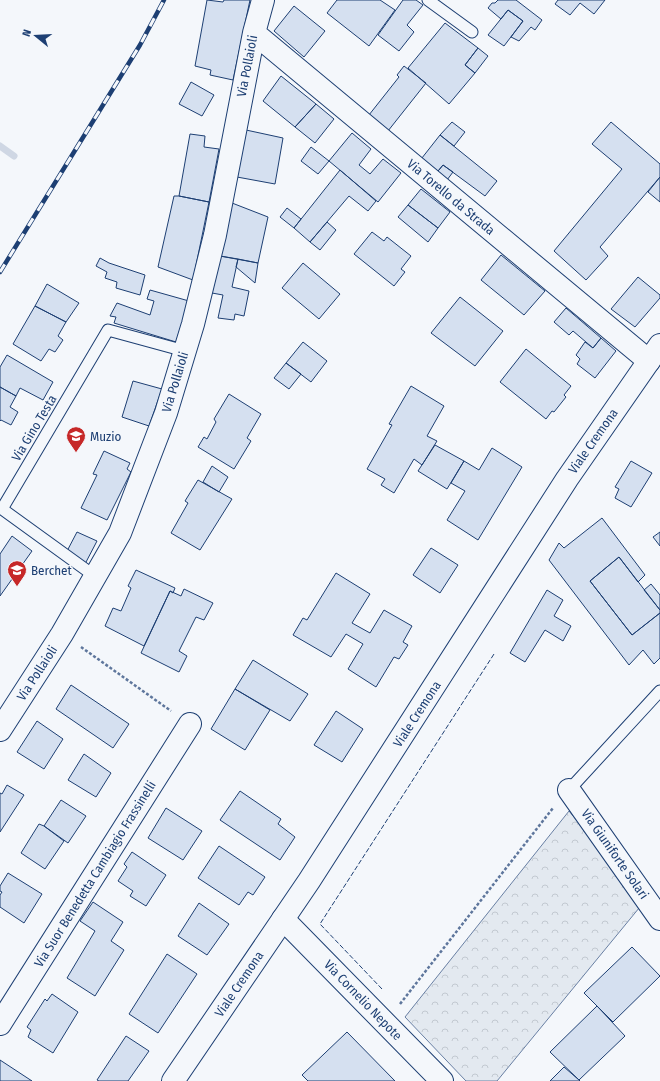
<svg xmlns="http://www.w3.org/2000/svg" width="660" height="1081" font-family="'Fira Sans Condensed',sans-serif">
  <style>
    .park { fill: url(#park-crowns); stroke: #687fa3 }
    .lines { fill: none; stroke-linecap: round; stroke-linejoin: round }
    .stream { stroke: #cfd7e4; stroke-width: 7 }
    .building { fill: #d5e0f0; stroke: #1d3f73 }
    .service-casing { stroke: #1d3f73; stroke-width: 13 }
    .minor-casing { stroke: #1d3f73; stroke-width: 24 }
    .secondary-casing { stroke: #1d3f73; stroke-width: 24 }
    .path { stroke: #5e769c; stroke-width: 2.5; stroke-dasharray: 3 2; stroke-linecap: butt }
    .service { stroke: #f4f7fb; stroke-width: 11 }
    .minor { stroke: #f4f7fb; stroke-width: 22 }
    .secondary { stroke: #f4f7fb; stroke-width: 22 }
    .rail-casing { stroke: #1d3f73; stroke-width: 4.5 }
    .rail { stroke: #f4f7fb; stroke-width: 3; stroke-dasharray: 9; stroke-linecap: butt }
    .fence { stroke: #1d3f73; stroke-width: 1; stroke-dasharray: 5 2; stroke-linecap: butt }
    .labels { text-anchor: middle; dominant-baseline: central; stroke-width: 3; stroke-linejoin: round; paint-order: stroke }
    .street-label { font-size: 13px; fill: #1d3f73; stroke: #f4f7fb }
    .poi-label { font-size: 13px; fill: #1d3f73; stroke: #f4f7fb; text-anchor: start }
  </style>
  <defs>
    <pattern id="park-crowns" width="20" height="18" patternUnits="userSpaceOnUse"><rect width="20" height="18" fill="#e3e9f0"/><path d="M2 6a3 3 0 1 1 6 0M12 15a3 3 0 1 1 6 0" fill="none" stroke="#c2c9d1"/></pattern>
  </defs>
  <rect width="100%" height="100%" fill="#f4f7fb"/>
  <path class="park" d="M569 811 644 902 497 1081H466L405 1017Z"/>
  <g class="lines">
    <path class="stream" d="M0 146 14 156"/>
  </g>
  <path class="building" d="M207 0 223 2 224 0H250L233 80 210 75 211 70 195 66Z
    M337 0H380L395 10 369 46 327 13Z
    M403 0H416L423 5 407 25 414 32 399 51 378 35Z
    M498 0H516L542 20 535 30 531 27 519 41 511 37 523 21 508 10 501 19 488 8 492 3H495Z
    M558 0H605L594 14 580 3 570 15 555 4Z
    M294 6 325 31 304 57 274 31Z
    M508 10 523 21 504 46 488 35Z
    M445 23 478 48 465 65 475 73 449 104 408 68Z
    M478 48 488 56 475 73 465 65Z
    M404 66 426 83 384 136 365 120 399 77 397 75Z
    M281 76 316 104 295 127 263 101Z
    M191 82 214 95 202 116 179 104Z
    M316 104 334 119 315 143 295 127Z
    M452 122 465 132 454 146 440 135Z
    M611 122 660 164V177L600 247 608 256 586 280 554 251 622 169 592 144Z
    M246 130 283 138 275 184 237 177Z
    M352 133 371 149 359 165 370 174 383 159 401 173 378 202 329 161Z
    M190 134 205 136 204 147 219 149 209 202 179 196Z
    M440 135 497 181 485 196 443 165 434 176 418 163Z
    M311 147 329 161 318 174 301 161Z
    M443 165 453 172 444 184 434 176Z
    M340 170 376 201 368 211 349 196 310 242 294 228Z
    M660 177V202L648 192Z
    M421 189 450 212 438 228 408 205Z
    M174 196H179L209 202 193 280 158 267Z
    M232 203 268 217 258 263 220 256Z
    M408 205 438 228 428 242 398 217Z
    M287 208 301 219 294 228 280 217Z
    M327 222 336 230 320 250 310 242Z
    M372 232 384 241 387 237 411 256 401 269 405 272 394 286 354 254Z
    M501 255 545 291 524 315 481 280Z
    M220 256 238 259 232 287 249 291 244 316 235 314 234 320 218 318 223 295 212 293Z
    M100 258 109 263 145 275 140 295 116 288 117 282 105 278 107 272 96 266Z
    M238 259 258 263 255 283 236 267Z
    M303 263 340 294 319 319 282 288Z
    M638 277 660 295V298L635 327 611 309Z
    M47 284 79 303 66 322 35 306Z
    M150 290 189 301 176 342 114 323 116 317 110 316 117 303 150 315 154 301 147 299Z
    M460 297 503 331 475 366 431 333Z
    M35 306 66 322 58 336 63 340 55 352 49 349 41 361 13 344Z
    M566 308 601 338 593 348 573 331 569 335 554 322Z
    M601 338 616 351 595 378 577 364 580 359 576 355 585 342 593 348Z
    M303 342 327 361 311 382 286 363Z
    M526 349 571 386 564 395 566 397 554 412 552 411 546 419 500 382Z
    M7 355 53 382 43 400 20 388 16 396 0 387V367Z
    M286 363 301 374 289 389 274 378Z
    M133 381 162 389 149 426 122 417Z
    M411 386 444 406 427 436 437 441 422 465 414 459 394 493 381 485 385 479 367 469 392 425 389 424Z
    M0 387 16 396 10 407 18 412 11 425 1 420 0 421Z
    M229 394 261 414 247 438 251 441 234 469 198 447 204 437 207 439 216 422 214 419Z
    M435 445 464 461 447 489 418 471Z
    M492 448 522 467 478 540 447 520 465 491 451 483 464 461 479 470Z
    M104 451 130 463 127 469 131 472 107 520 81 508 97 475 93 474Z
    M631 461 652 473 631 507 615 498 619 489 615 487Z
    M212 466 228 477 219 492 203 482Z
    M198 480 232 499 200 550 171 533 188 503 185 501Z
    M602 518 645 575 638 582 619 557 590 581 632 635 660 613V658L654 664 643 650 629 665 549 560 559 543 564 548Z
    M77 532 97 541 85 564 66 553Z
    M660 532V546L653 537Z
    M12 536 32 551 0 596V554Z
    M431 548 458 565 440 593 413 575Z
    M619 557 660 610V613L632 635 590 581Z
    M136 570 175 588 173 593 170 591 144 646 105 626 113 608 121 611 131 588 128 586Z
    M336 573 370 594 352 623 370 633 384 610 412 626 403 642 408 645 399 659 394 657 376 687 348 669 363 644 346 634 331 657 293 635 303 618 307 620Z
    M651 584 660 595V610L644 590Z
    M184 589 213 603 204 620 196 617 179 651 187 656 179 672 141 653 170 591 181 596Z
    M547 590 563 600 554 616 571 626 563 641 545 630 525 662 510 653Z
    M253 660 308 694 290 721 235 689Z
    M71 685 129 724 113 748 56 709Z
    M235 689 270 710 245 750 211 729Z
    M336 711 363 729 342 762 314 745Z
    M37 721 63 739 44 769 17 752Z
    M84 754 111 773 96 797 68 780Z
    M7 785 24 795 0 832V793L2 794Z
    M240 791 281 819 278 824 295 837 280 860 220 820Z
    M61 800 86 816 68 843 44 826Z
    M166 808 202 831 183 860 148 838Z
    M39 824 44 826 64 841 45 869 21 853Z
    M219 846 265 877 253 895 248 892 239 905 198 878Z
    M132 852 166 875 146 906 130 896 133 891 118 881 127 867 124 864Z
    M8 873 42 894 24 923 0 907V895L2 892 0 891V886Z
    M93 902 123 922 111 941 124 950 95 996 67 978 95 931 80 921Z
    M199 903 229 924 207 955 178 936Z
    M632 947 660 976 613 1022 584 993Z
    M167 954 197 974 158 1033 129 1014Z
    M52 994 78 1012 53 1053 28 1037 31 1030 27 1027 45 999 47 1001Z
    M597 1006 625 1036 579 1080 550 1052Z
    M347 1032 395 1081H308L302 1075Z
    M126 1036 149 1051 128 1081H99L97 1080Z
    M0 1060 32 1081H0Z
    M564 1067 579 1080 580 1081H550Z"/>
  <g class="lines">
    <g class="service-casing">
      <path id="service" d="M428 0 472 32
        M96 577 2 509 108 330 185 351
        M569 790 660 691"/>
    </g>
    <g class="minor-casing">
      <path id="minor" d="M254 33 649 361
        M0 730 62 634 120 533 166 413 193 324 215 235 254 33 263 0
        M569 790 660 919
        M283 919 442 1081
        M0 1024 190 724"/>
    </g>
    <g class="secondary-casing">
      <path id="secondary" d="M173 1081 309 881 567 479 660 345"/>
    </g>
    <path class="path" d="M81 647 171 711
      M400 1004 553 808"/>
    <use href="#service" class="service"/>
    <use href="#minor" class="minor"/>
    <use href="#secondary" class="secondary"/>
    <g class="rail-casing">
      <path id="rail" d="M0 272 140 45 164 0"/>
    </g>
    <use href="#rail" class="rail"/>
    <path class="fence" d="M382 989 320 924 494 654"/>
  </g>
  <defs>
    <g id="school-pin" transform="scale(1)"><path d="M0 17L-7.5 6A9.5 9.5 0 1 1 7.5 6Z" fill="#c62828" stroke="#f4f7fb"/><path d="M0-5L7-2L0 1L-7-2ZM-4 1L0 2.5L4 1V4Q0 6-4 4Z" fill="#fff"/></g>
  </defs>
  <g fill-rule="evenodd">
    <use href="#school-pin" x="76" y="436"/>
    <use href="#school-pin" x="17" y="570"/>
  </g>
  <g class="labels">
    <g class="street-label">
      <text transform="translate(247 66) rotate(-79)">Via Pollaioli</text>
      <text transform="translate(451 197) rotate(40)">Via Torello da Strada</text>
      <text transform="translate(175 382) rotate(-73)">Via Pollaioli</text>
      <text transform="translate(34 428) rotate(-59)">Via Gino Testa</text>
      <text transform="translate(593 441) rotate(-55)">Viale Cremona</text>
      <text transform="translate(37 673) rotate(-57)">Via Pollaioli</text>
      <text transform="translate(417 714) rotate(-57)">Viale Cremona</text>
      <text transform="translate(615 854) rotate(55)">Via Giuniforte Solari</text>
      <text transform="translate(95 874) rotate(-58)">Via Suor Benedetta Cambiagio Frassinelli</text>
      <text transform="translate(239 984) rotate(-56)">Viale Cremona</text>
      <text transform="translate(363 1000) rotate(46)">Via Cornelio Nepote</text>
    </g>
    <g class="poi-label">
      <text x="90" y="436">Muzio</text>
      <text x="31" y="570">Berchet</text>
    </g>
  </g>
  <g transform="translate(36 36) rotate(288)" stroke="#f4f7fb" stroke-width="3" paint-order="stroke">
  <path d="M0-3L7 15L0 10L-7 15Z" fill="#1d3f73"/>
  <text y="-6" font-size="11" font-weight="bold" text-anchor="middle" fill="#1d3f73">N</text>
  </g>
</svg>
